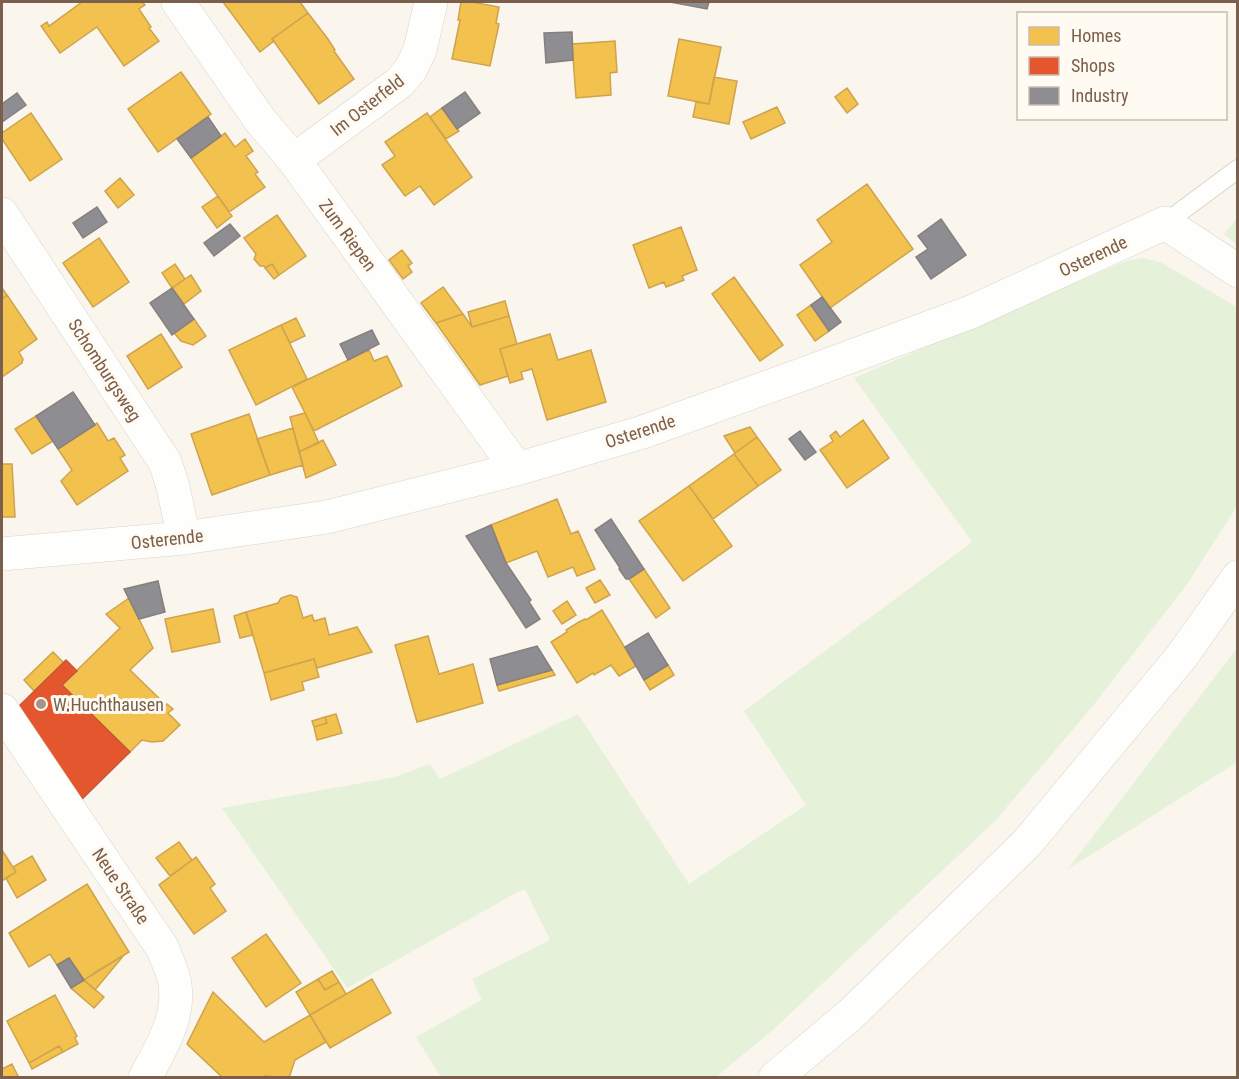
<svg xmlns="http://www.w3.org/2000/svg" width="1239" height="1079" font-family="'Roboto Condensed',sans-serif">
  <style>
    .green { fill: #e5f1d9 }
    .homes { fill: #f2c14e; stroke: #cea34d; stroke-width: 1.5 }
    .shops { fill: #e4572e; stroke: #c45937; stroke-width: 1.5 }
    .industry { fill: #8d8d92; stroke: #887f7d; stroke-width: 1.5 }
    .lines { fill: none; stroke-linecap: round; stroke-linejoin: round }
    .lane-casing { stroke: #d9d3cc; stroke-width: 20 }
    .street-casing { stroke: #d9d3cc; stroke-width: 34 }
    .secondary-casing { stroke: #dad2ca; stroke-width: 34 }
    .lane { stroke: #fefefc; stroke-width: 18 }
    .street { stroke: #fefefc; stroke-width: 33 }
    .secondary { stroke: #fefefc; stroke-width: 33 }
    .poi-dot { fill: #a79384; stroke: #fffaf2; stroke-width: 2 }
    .labels { text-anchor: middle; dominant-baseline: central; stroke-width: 6; stroke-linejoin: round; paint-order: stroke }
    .street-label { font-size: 18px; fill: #7b5e4b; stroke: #fffaf2 }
    .poi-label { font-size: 18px; fill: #7b5e4b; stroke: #fffaf2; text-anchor: start }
  </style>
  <rect width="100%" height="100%" fill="#faf6ee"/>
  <path class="green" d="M1237 218V245L1224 234Z
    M1143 258 1160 262 1237 307V506L1188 583 1092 707 995 821 774 1029 716 1077H441L416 1037 482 1000 472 979 550 940 525 889 514 894 347 988 222 808 395 777 430 764 440 779 578 714 689 884 806 805 744 711 972 542 854 378 1126 261Z
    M1237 648V762L1067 870Z"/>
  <path class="homes" d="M82 2H142L145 5 139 9 151 27 149 28 159 41 124 66 97 27 60 53 41 26 47 22 49 26Z
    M223 2H300L308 13 272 39 274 41 260 52Z
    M461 2H472L499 7 496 23 499 24 490 66 452 59 460 20H458Z
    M308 13 328 39 335 50 334 51 354 79 319 104 272 39Z
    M679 39 721 47 709 104 668 96Z
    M615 41 617 72 610 73 611 95 576 98 572 44Z
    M181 72 211 114 158 152 128 109Z
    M714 77 737 81 729 124 693 117 696 102 709 104Z
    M847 88 858 104 847 113 835 97Z
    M777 107 785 123 751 139 743 122Z
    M442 108 459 131 446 139 430 117Z
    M31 113 62 159 30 181 2 139V133Z
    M427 113 472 177 434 205 420 186 405 196 382 165 395 156 385 142Z
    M225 133 235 147 245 139 253 151 246 156 258 172 255 174 265 187 229 212 191 158Z
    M120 178 134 195 118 208 105 191Z
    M867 184 913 249 830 308 800 265 832 242 817 220Z
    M218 196 232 216 217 228 202 207Z
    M277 215 306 256 279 275 272 264 265 268 264 266H260L254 259 256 254 244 238Z
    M681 227 697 270 682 276 684 280 666 287 664 282 649 288 633 245Z
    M99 238 129 282 93 307 63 263Z
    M402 250 412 263 408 266 412 272 403 279 389 260Z
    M175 264 185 279 172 288 162 273Z
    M272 264 279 275 274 279 265 268Z
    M2 272V288L7 295 2 299Z
    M191 275 201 291 184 304 172 288Z
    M734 277 783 345 760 361 712 294Z
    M443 287 463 314 436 323 421 303Z
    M7 295 37 339 19 352 23 359 22 363 2 377V299Z
    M505 301 509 316 472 327 468 312Z
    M811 305 829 331 815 341 797 315Z
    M463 314 472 327 509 316 517 344 500 349 508 376 480 385 436 323Z
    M296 318 305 336 290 343 281 325Z
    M194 319 206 336 193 345 181 341 174 333Z
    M281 325 307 379 256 405 229 350Z
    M161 334 182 367 148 389 127 356Z
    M550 334 558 360 591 350 606 402 547 420 532 369 521 372 523 379 510 383 500 349Z
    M369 350 374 361 387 356 402 386 314 431 292 387Z
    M305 413 319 443 299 452 290 417Z
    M249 414 270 475 212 495 191 434Z
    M36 416 53 441 32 454 15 429Z
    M863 420 889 458 847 488 820 450 833 441 830 436 836 431 840 437Z
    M97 423 108 441 114 438 125 455 120 458 128 471 77 505 61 481 72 470 58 449Z
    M750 427 757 437 735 453 724 436Z
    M293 428 303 465 270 475 257 439Z
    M757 437 781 470 758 486 734 454Z
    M323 440 336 465 306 478 299 452Z
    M734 454 758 486 713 519 689 486Z
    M2 464H12L15 517H2Z
    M689 486 732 546 683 581 639 521Z
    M557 499 571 534 578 531 595 569 577 576 573 567 548 577 537 551 506 563 491 525Z
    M644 569 670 608 656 618 629 579Z
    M600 580 610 595 595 603 586 588Z
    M290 595 297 597 303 618 312 615 314 621 325 618 329 635 357 627 372 652 317 668 314 659 264 673 246 612 278 603 281 598Z
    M129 598 153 648 130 670 166 705 167 704 173 709 168 713 180 725 163 741 152 742 142 740 130 752 62 685 120 628 106 614Z
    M567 601 576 615 562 624 553 611Z
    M213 609 220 642 172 652 165 619Z
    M602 610 636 666 619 676 611 665 594 675 593 673 577 683 551 642 567 632 566 630 579 622 585 619 586 620Z
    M246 612 253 635 240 638 234 616Z
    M428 636 439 674 473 664 483 703 417 722 395 645Z
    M53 652 64 663 34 691 24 680Z
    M314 659 319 677 302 682 304 690 271 700 264 673Z
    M668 665 674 675 650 690 644 680Z
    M552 670 555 675 499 691 497 685Z
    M336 714 342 733 317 740 314 727 327 723 325 717Z
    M325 717 327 723 314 727 312 721Z
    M179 842 192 860 170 876 156 858Z
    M2 850 16 872 2 881Z
    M32 856 46 880 17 898 6 878 16 872 13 867Z
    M196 857 215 884 210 888 226 911 194 934 159 885Z
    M87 884 129 952 84 980 69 958 57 965 50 954 29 967 9 933Z
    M266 934 301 983 266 1007 232 958Z
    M124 955 95 990 84 980 96 972Z
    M332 971 339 982 325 990 318 979Z
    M318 979 325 990 339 982 346 994 310 1015 296 992Z
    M372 979 391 1013 330 1048 310 1015Z
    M84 980 104 997 94 1008 71 988Z
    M213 992 264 1042 310 1015 326 1042 295 1060 289 1078 265 1076V1078H223L187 1044Z
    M55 995 77 1036 75 1038 78 1044 63 1052 59 1046 29 1063 7 1021Z
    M59 1046 63 1052 32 1069 29 1063Z
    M12 1064 19 1078H2V1069Z"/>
  <path class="shops" d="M66 660 77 671 62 685 130 752 82 799 17 708Z"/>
  <path class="industry" d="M670 2H709L707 9Z
    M572 32 573 60 546 63 544 33Z
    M465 92 480 113 457 129 442 108Z
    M17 93 26 105 2 122V104Z
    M208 117 221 136 191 158 177 139Z
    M97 207 107 222 83 238 73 223Z
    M941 219 966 255 931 279 916 257 928 249 918 236Z
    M230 224 240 236 214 256 204 243Z
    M172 288 194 319 172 335 150 303Z
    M822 297 841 322 829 331 811 305Z
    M372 330 379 344 348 360 340 344Z
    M73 392 95 425 58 449 36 416Z
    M800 431 816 452 805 460 789 439Z
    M611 519 644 569 629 579H626L619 569 620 568 595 530Z
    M491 525 506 563 531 600 529 602 540 619 526 628 466 536Z
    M158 581 165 612 139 619 124 589Z
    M648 633 668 665 644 680 625 647Z
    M537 646 552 670 497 685 490 659Z
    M69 958 84 980 71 988 57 965Z"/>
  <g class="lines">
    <g class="lane-casing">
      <path id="lane" d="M1165 223 1238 169"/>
    </g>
    <g class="street-casing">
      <path id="street" d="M178 2 260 120 294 160 517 469
        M294 160 399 83 411 69 420 50 431 2
        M2 214 165 462 173 487 184 538
        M2 554 184 538 327 517 517 469 643 432 809 372 971 312 1165 223 1238 271
        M2 710 163 949C167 961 174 973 175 985 180 1019 160 1049 145 1078"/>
    </g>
    <g class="secondary-casing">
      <path id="secondary" d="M775 1078 850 1015 1027 843 1182 656 1238 577"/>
    </g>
    <use href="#lane" class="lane"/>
    <use href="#street" class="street"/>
    <use href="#secondary" class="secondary"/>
  </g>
  <circle class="poi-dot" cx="41" cy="704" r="6"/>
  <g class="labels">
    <g class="street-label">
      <text transform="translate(367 105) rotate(-38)">Im Osterfeld</text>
      <text transform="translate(348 235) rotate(54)">Zum Riepen</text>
      <text transform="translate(1093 256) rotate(-25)">Osterende</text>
      <text transform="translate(105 370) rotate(57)">Schomburgsweg</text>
      <text transform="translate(640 431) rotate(-18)">Osterende</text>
      <text transform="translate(167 539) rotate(-6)">Osterende</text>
      <text transform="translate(121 886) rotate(56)">Neue Straße</text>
    </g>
    <g class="poi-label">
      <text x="53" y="704">W.Huchthausen</text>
    </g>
  </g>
  <rect width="1239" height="1079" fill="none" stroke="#7b5e4b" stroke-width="6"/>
  <rect x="1017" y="12" width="210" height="108" fill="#fffaf2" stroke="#cabcaf" stroke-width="1.5"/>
  <rect x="1029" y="27" width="30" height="18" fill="#f2c14e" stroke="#cabcaf" stroke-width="1.5"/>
  <text x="1071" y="42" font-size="18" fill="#7b5e4b">Homes</text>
  <rect x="1029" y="57" width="30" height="18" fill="#e4572e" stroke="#cabcaf" stroke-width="1.5"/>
  <text x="1071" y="72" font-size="18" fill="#7b5e4b">Shops</text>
  <rect x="1029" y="87" width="30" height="18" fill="#8d8d92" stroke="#cabcaf" stroke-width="1.5"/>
  <text x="1071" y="102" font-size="18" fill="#7b5e4b">Industry</text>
</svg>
